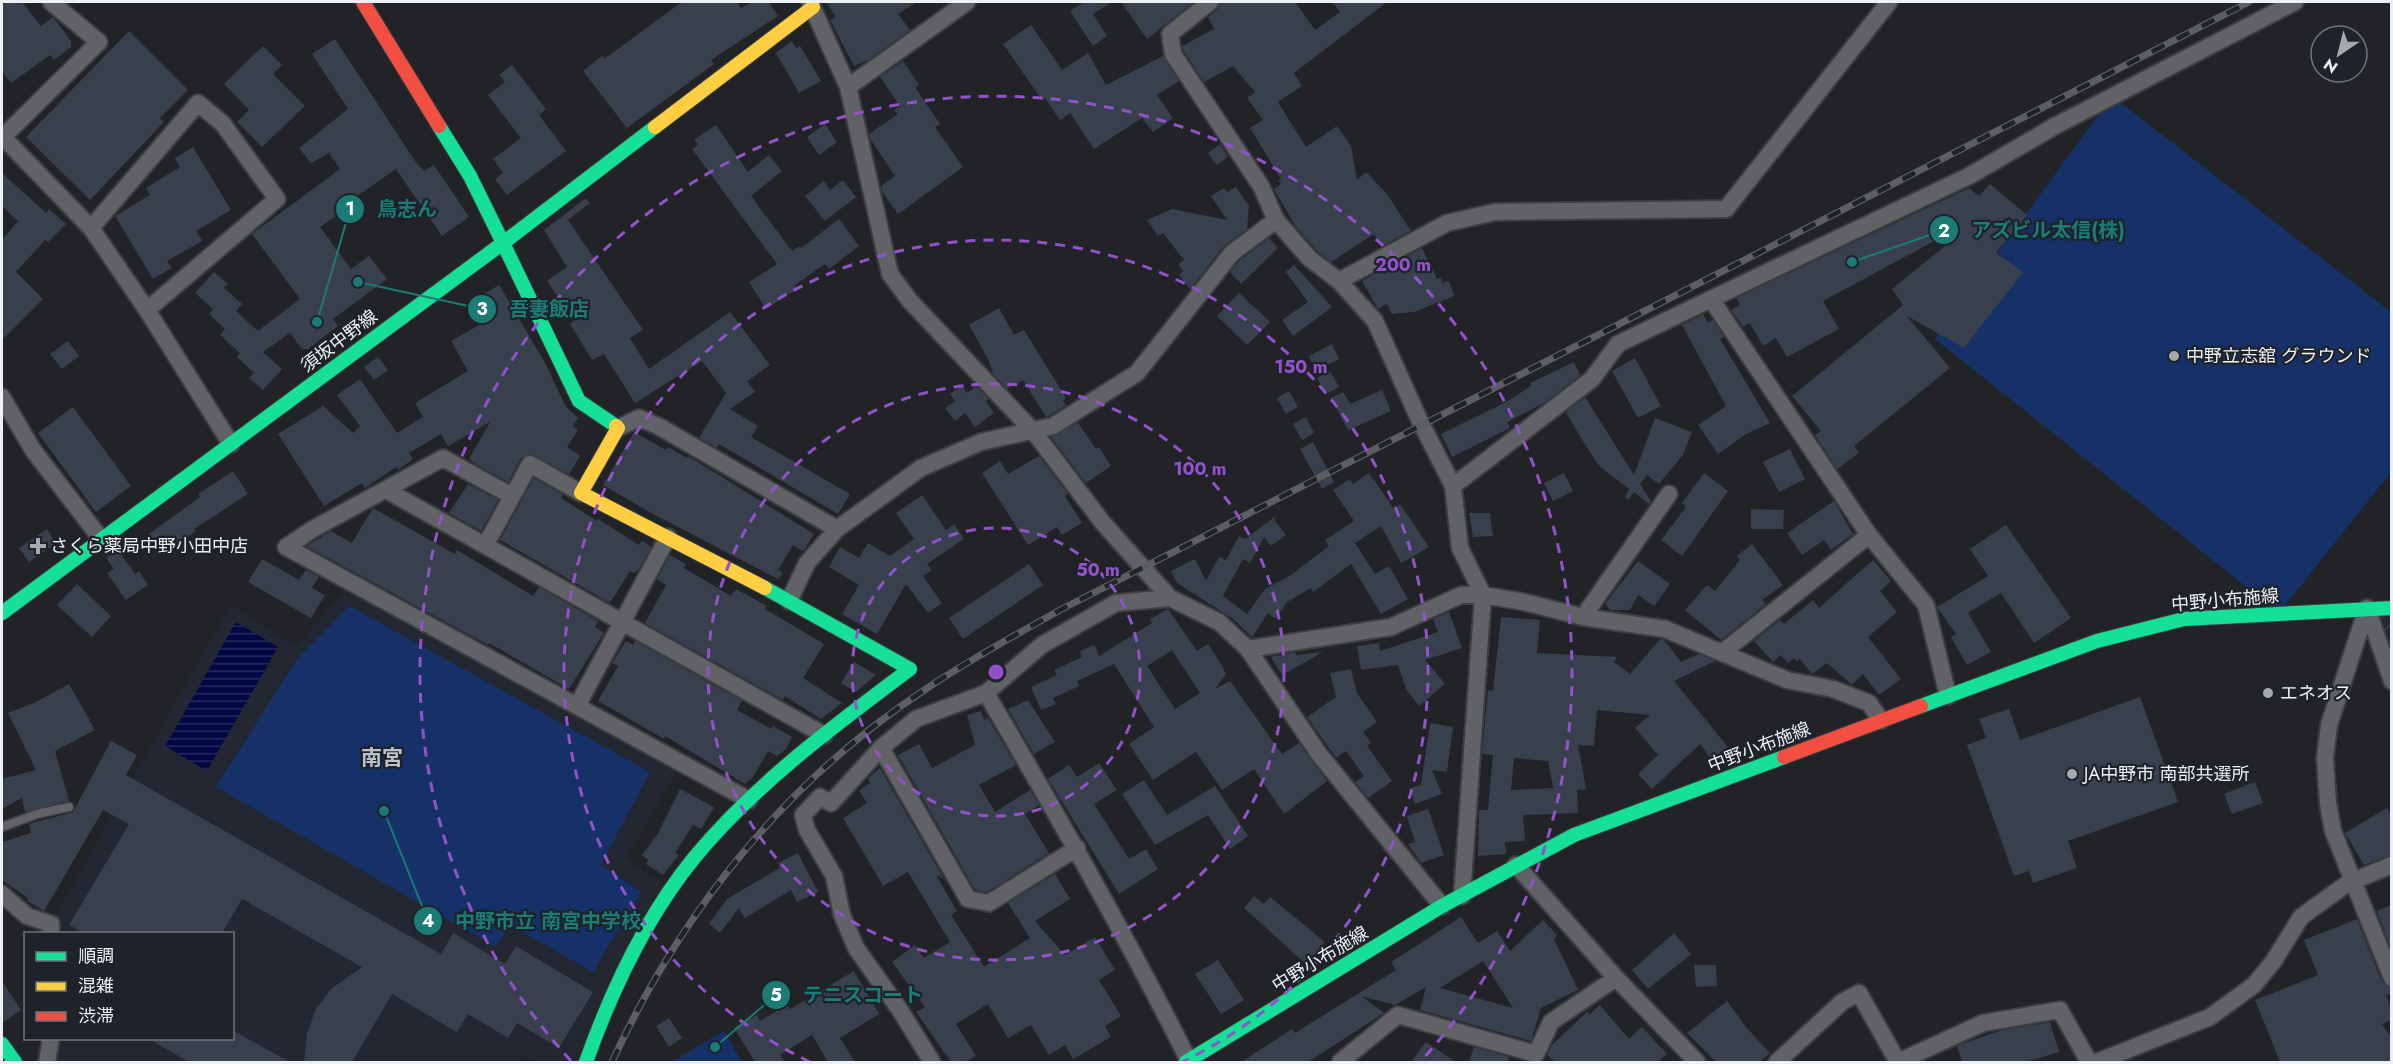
<svg xmlns="http://www.w3.org/2000/svg" width="2393" height="1064" font-family="Jost,'Noto Sans JP',sans-serif">
  <style>
    .built { fill: #222732 }
    .industrial { fill: url(#industrial-furrows) }
    .pitch { fill: #163167 }
    .water { fill: url(#water-rules) }
    .building { fill: #38404e; fill-rule: evenodd }
    .lines { fill: none; stroke-linecap: round; stroke-linejoin: round }
    .lane-casing { stroke: #3c3e41; stroke-width: 11 }
    .street-casing { stroke: #3c3e41; stroke-width: 20 }
    .fast-casing { stroke: #3c3e41; stroke-width: 16 }
    .slow-casing { stroke: #3c3e41; stroke-width: 16 }
    .jam-casing { stroke: #3c3e41; stroke-width: 16 }
    .lane { stroke: #606265; stroke-width: 8 }
    .street { stroke: #606265; stroke-width: 16 }
    .fast { stroke: #16e098; stroke-width: 14 }
    .slow { stroke: #ffcf43; stroke-width: 14 }
    .jam { stroke: #f24e42; stroke-width: 14 }
    .rail-casing { stroke: #5d5e62; stroke-width: 7 }
    .rail { stroke: #1e2229; stroke-width: 4.5; stroke-dasharray: 14; stroke-linecap: butt }
    .ring { fill: none; stroke: #9253ca; stroke-width: 3; stroke-dasharray: 10 8 }
    .poi-dot { fill: #a6a8ad; stroke: #1e2229; stroke-width: 2 }
    .labels { text-anchor: middle; dominant-baseline: central; stroke-width: 4.5; stroke-linejoin: round; paint-order: stroke }
    .street-label { font-size: 18px; fill: #edf0f5; stroke: #1e2229 }
    .poi-label { font-size: 18px; fill: #edf0f5; stroke: #1e2229; text-anchor: start }
    .quarter-label { font-size: 21px; font-weight: bold; fill: #bcc1ca; stroke: #1e2229 }
    .centre { fill: #9253ca; stroke: #1e2229; stroke-width: 3 }
    .ring-label { font-size: 18px; text-anchor: middle; font-weight: bold; fill: #9253ca; stroke: #1e2229; stroke-width: 4.5; stroke-linejoin: round; paint-order: stroke }
    .leader { fill: none; stroke: #1a7c75; stroke-width: 2 }
    .callout-dot { fill: #1a7c75; stroke: #1e2229; stroke-width: 2 }
    .mark-label { font-size: 18px; text-anchor: middle; font-weight: bold; fill: #fff }
    .callout-label { font-size: 20px; text-anchor: middle; font-weight: bold; fill: #1a7c75; stroke: #1e2229; stroke-width: 4.5; stroke-linejoin: round; paint-order: stroke }
  </style>
  <defs>
    <pattern id="industrial-furrows" width="10" height="10" patternUnits="userSpaceOnUse" patternTransform="scale(1.5)"><rect width="10" height="10" fill="#222732"/><path d="M-1 1l2-2M0 10L10 0M9 11l2-2" fill="none" stroke="#383c46"/></pattern>
    <pattern id="water-rules" width="6" height="5" patternUnits="userSpaceOnUse" patternTransform="scale(1.5)"><rect width="6" height="5" fill="#030744"/><path d="M0 2.5h6" fill="none" stroke="#282b60"/></pattern>
  </defs>
  <rect width="100%" height="100%" fill="#212326"/>
  <path class="built" d="M352 583 682 763 626 859 671 889 586 1062H532L523 1056 518 1062H47L51 1039 232 1038V934L51 933V924L230 605 296 646Z"/>
  <path class="industrial" d="M2367 608H2391V681Z"/>
  <path class="pitch" d="M2112 96 2391 312V472L2279 613 1935 339Z
    M349 606 650 772 601 865 641 892 593 972 510 925 496 947 216 787 297 659Z
    M724 1031 742 1062H671Z"/>
  <path class="water" d="M236 622 278 647 207 771 165 746Z"/>
  <path class="building" d="M7 2H22L41 26 53 17 71 41V47L54 60 50 55 11 83 2 71V5Z
    M682 2H737L741 8 752 2H769L778 16 711 60 714 64 627 128 583 71 602 56 604 59Z
    M826 2H917L898 14 910 30 868 60 854 66 830 20 836 17Z
    M1084 2H1112L1093 14 1107 36 1093 46 1070 11Z
    M1121 2H1194L1147 39Z
    M1220 2H1295L1315 30 1340 12 1332 2H1387L1294 73 1302 86 1278 102 1306 147 1337 126 1351 146 1357 180 1366 172 1387 194 1411 231 1382 246 1374 234 1331 262 1316 250 1296 227 1274 189 1281 184 1278 180 1281 179 1250 128 1263 120 1247 98 1255 92 1233 66 1204 82 1183 50 1182 46 1214 29 1208 17 1217 10Z
    M1031 25 1062 70 1088 53 1106 85 1163 56 1179 81 1157 95 1173 118 1153 132 1142 118 1094 149 1070 113 1060 120 1045 98 1042 100 1003 44Z
    M129 31 188 90 160 118 164 122 90 200 26 137Z
    M335 39 415 161 424 171 434 165 469 217 442 236 396 169 353 199 355 203 320 227 351 269 369 256 387 279 333 319 338 326 308 349H302L290 333 263 352 282 369 263 390 249 378 254 373 237 357 240 353 220 335 225 329 209 314 213 309 195 293 214 272 228 284 224 288 242 304 236 311 258 331 300 299 252 234 340 169 329 153 311 163 299 148 348 109 312 54Z
    M792 41 796 48 800 46 821 81 799 93 776 53Z
    M263 46 282 65 273 74 305 106 262 147 237 122 249 110 224 84Z
    M903 61 919 85 915 87 940 124 935 127 963 167 898 214 883 193 881 186 895 176 871 140 869 134 898 114 894 110 900 106 880 77Z
    M512 65 546 109 539 115 566 151 507 195 495 179 503 173 493 159 521 138 488 95 505 82 499 75Z
    M825 124 837 142 819 155 807 137Z
    M716 125 748 172 769 155 782 171 751 196 792 251 800 246 801 248 839 219 859 246 829 269 825 264 795 285 797 289 766 309 749 282 777 264 692 149 698 145 694 140Z
    M1220 144 1228 157 1217 165 1208 153Z
    M193 147 231 210 196 231 202 241 167 261 172 268 153 279 115 216 150 195 146 188 180 167 175 158Z
    M2 173 46 213 49 209 66 224 48 242 45 240 16 272 43 299 2 340V240L18 221 2 206Z
    M843 180 856 197 825 221 805 196 824 181 830 190Z
    M1990 184 2027 215 1996 253 2023 272 1964 348 1907 316 1950 368 1854 446 1859 453 1837 469 1815 435 1821 431 1792 396 1903 305 1892 289 1945 246 1940 238 1823 301 1839 329 1787 357 1776 338 1763 346 1750 323 1743 327 1731 310 1740 305 1736 298 1969 188 1979 196Z
    M1236 187 1249 206 1247 229 1224 246 1190 289 1179 275 1183 271 1178 264 1184 260 1163 233 1158 236 1147 220 1172 209 1227 220 1211 196 1224 188 1227 192Z
    M586 198 590 203 568 220 643 330 630 338 649 369 730 312 770 365 747 381 755 392 730 409 758 426 751 437 850 494 838 514 719 444 717 448 699 438 726 393 702 361 635 403 604 354 592 360 570 324 574 321 547 281 567 267 544 230Z
    M1269 238 1278 248 1241 284 1230 272 1239 261Z
    M1422 248 1437 279 1441 278 1442 283 1449 281 1454 296 1414 312 1392 314 1387 304 1378 309 1362 281Z
    M1294 265 1332 307 1293 336 1282 320 1308 302 1286 272Z
    M499 285 544 361 566 407 578 418 573 426 578 430 567 447 580 456 569 474 530 454 521 458 508 482 479 466 469 459 490 422 448 446 441 434 409 453 413 459 398 470 396 467 365 488 362 483 324 506 278 434 323 406 353 433 360 426 337 395 360 379 397 433 423 417 415 403 468 371 451 341 483 323 470 302Z
    M1239 293 1270 322 1247 345 1217 316Z
    M999 308 1014 335 1024 330 1066 398 1063 400 1066 405 1049 416 1046 417 1023 380 1007 389 993 374 989 361 969 325Z
    M1703 314 1708 323 1713 320 1724 337 1720 339 1770 423 1746 434 1718 454 1698 425 1726 406 1682 325Z
    M68 341 79 356 62 369 50 354Z
    M1332 344 1339 359 1316 371 1309 356Z
    M378 357 388 370 374 380 364 367Z
    M1635 358 1661 406 1638 418 1612 371Z
    M1574 362 1580 375 1544 403 1507 422 1510 428 1452 457 1441 434 1508 401 1531 386 1530 383Z
    M1330 371 1339 387 1326 394 1317 378Z
    M962 385 967 393 976 386 989 399 986 401 994 413 975 427 965 413 955 421 945 408 955 401 950 394Z
    M1382 390 1391 411 1348 430 1331 398 1343 392 1350 404Z
    M1289 391 1298 407 1286 414 1277 398Z
    M1585 397 1634 475 1655 418 1692 432 1683 455 1659 484 1647 475 1640 484 1651 501 1649 504 1634 492 1629 499 1625 498 1629 489 1599 466 1581 438 1566 412Z
    M73 407 131 486 96 512 38 433Z
    M1306 417 1314 433 1302 440 1293 424Z
    M1078 423 1096 449 1099 447 1111 466 1086 483 1051 437Z
    M634 432 666 450 668 447 687 458 688 456 814 534 805 549 803 551 793 545 778 570 783 573 778 579 653 514 603 485Z
    M1313 442 1334 482 1322 489 1300 449Z
    M1790 449 1805 479 1779 492 1763 462Z
    M1039 456 1068 494 1065 496 1082 523 1062 535 1057 527 1028 545 982 473 1000 461 1008 474Z
    M233 471 248 494 194 529 196 531 164 555 149 534 200 497 198 494Z
    M1369 473 1394 509 1400 504 1429 547 1401 563 1381 526 1355 543 1375 574 1389 566 1408 599 1381 614 1351 564 1313 592 1311 588 1287 602 1275 619 1268 613 1252 637 1233 619 1177 583 1171 571 1195 559 1206 581 1219 557 1226 560 1239 536 1245 539 1276 516 1274 520 1286 535 1271 546 1264 537 1250 563 1243 559 1223 596 1247 614 1265 589 1291 575 1329 546 1325 540 1354 521 1333 490 1350 479 1353 484Z
    M1564 473 1573 491 1553 501 1544 483Z
    M1704 473 1728 491 1682 556 1661 540 1686 507 1682 503Z
    M534 478 563 495 561 498 597 521 598 519 639 545 642 541 651 547 639 569 634 573 630 571 610 603 500 540Z
    M468 484 498 500 481 531 449 513Z
    M922 495 946 530 954 524 964 539 927 564 932 570 923 576 942 603 928 613 906 584 877 634 842 614 859 585 829 567 840 547 859 558 868 543 890 556 914 539 896 513Z
    M1834 501 1853 534 1831 550 1824 540 1802 555 1787 533Z
    M373 508 455 554 457 550 533 596 539 587 598 621 595 627 604 633 569 689 489 643 488 645 306 546 331 531 352 543Z
    M1751 509 1784 510 1783 529H1751Z
    M1469 513H1490L1493 536 1473 537Z
    M2006 525 2071 618 2034 643 2001 593 1968 613 1991 652 1967 665 1951 637 1956 634 1937 607 1988 576 1970 549Z
    M47 529 56 543 29 562 19 548Z
    M1752 544 1783 585 1762 600 1766 604 1721 640 1685 610 1707 585 1715 591 1740 560 1737 556Z
    M118 550 135 574 139 571 148 585 126 600 107 573 114 569 106 558Z
    M670 555 686 564 684 568 731 596 736 589 767 606 765 609 824 644 803 678 842 703 821 719 785 696 783 700 645 623 666 585 657 579Z
    M262 559 299 580 306 570 319 577 312 588 325 595 311 618 248 582Z
    M1873 560 1891 581 1880 591 1897 612 1868 637 1901 679 1879 695 1863 674 1852 685 1827 663 1812 674 1800 659 1797 661 1794 658 1788 663 1781 655 1773 662 1754 641 1780 620 1784 624 1813 600 1819 608Z
    M1638 561 1670 584 1654 606 1638 595 1630 610H1610L1605 604Z
    M1029 564 1043 585 963 639 949 618Z
    M77 584 111 616 92 637 57 605Z
    M1168 609 1197 651 1208 644 1221 664 1226 674 1215 689 1230 681 1282 754 1299 743 1327 781 1284 814 1254 769 1222 790 1196 752 1153 780 1129 744 1154 727 1114 664 1077 681 1079 686 1053 698 1056 704 1041 710 1031 687 1057 675 1054 670 1082 657 1080 651 1095 645 1099 656 1152 623 1150 619ZM1172 650 1200 693 1175 709 1147 666Z
    M1449 612 1462 648 1425 660 1445 684 1419 706 1406 689 1398 665 1361 670 1357 646 1379 643 1380 651 1438 632 1433 619Z
    M1501 617 1540 620 1537 653 1617 657 1614 662 1630 674 1660 639 1664 640 1681 662 1699 654 1715 661 1674 681 1728 747 1711 759 1700 744 1652 789 1638 774 1658 755 1635 728 1650 715 1597 710 1594 746 1578 745 1586 789 1577 790 1578 813 1523 815 1525 841 1505 842 1506 854 1478 856 1479 810H1488L1493 755 1482 754 1486 711 1488 690 1493 691ZM1514 758 1548 761 1553 788 1511 790Z
    M626 641 633 645 635 641 742 701 737 710 771 729 773 726 792 737 786 749 777 756 768 751 753 777 745 784 665 736 664 739 598 701 618 666 612 663Z
    M1295 652 1296 655 1323 652 1282 675 1271 657Z
    M854 662 876 675 856 692 841 683Z
    M1351 669 1357 693 1377 722 1363 732 1371 743 1367 746 1392 781 1368 798 1355 782 1364 776 1346 751 1336 758 1307 717 1336 697 1330 673Z
    M69 684 95 730 55 751 69 801 25 812 22 798 2 809V779L36 770 8 713 34 703Z
    M2140 697 2178 802 2068 841 2077 868 2033 883 2029 871 2014 876 1967 745 1986 738 1979 719 2009 709 2020 740Z
    M1028 700 1055 742 1034 754 1008 709Z
    M981 711 984 720 988 718 1016 765 979 785 995 812 1030 790 1039 805 1025 814 1049 853 987 892 975 890 898 755 919 744 932 768 975 745 967 715Z
    M1430 723 1453 727 1447 772 1432 770 1442 794 1415 804 1409 789 1421 785Z
    M111 741 137 755 126 775 441 954 453 933 505 964 516 946 593 992 559 1048 517 1023 508 1038 468 1014 457 1032 392 994 352 1062H304L307 1033 316 1009 331 989 362 967 242 899 222 933H84L69 925 129 824 103 810 44 911 27 901 28 898 2 880V842L31 833 29 824 73 812Z
    M1099 763 1117 790 1094 804 1129 859 1146 849 1158 869 1119 894 1048 779 1069 765 1077 777Z
    M880 768 944 879 936 875 957 911 951 915 984 967 1030 938 1008 903 1055 874 1070 899 1035 921 1065 955 1095 937 1115 970 1099 980 1121 1016 1105 1026 1111 1037 1073 1059 1065 1045 1049 1055 1031 1025 1008 1038 988 1004 956 1024 976 1056 965 1062H951L916 1012 925 1007 892 962 915 945 924 958 950 942 908 872 883 886 843 818 867 803 859 790 870 783 868 778Z
    M1144 780 1167 815 1215 786 1248 836 1230 849 1208 815 1155 845 1122 794Z
    M2255 782 2263 803 2232 814 2224 794Z
    M680 789 714 807 701 829 693 825 675 853 679 855 663 875 646 864 648 860 642 855 657 835Z
    M2387 808 2391 816V855L2364 865 2345 833Z
    M1428 809 1444 855 1421 863 1408 844 1415 842 1407 816Z
    M798 853 818 892 797 902 791 890 745 918 739 908 720 933 709 924 727 899 780 868 778 863Z
    M1254 896 1264 904 1270 897 1325 942 1307 965 1244 908Z
    M2391 905V949L2377 911Z
    M1461 917 1478 943 1497 931 1510 951 1543 920 1557 935 1554 939 1578 990 1541 1008 1531 1041 1420 1010 1426 987 1395 1005 1361 996 1384 1013 1308 1062H1241L1292 1029 1295 1033 1396 970 1391 962ZM1483 961 1513 1008 1440 988Z
    M2357 919 2382 982 2391 988V994L2386 995 2391 1010V1020L2382 1024 2391 1037V1062H2280L2255 1000 2318 975 2304 940Z
    M1674 933 1691 954 1648 989 1632 970Z
    M1218 960 1244 1000 1221 1014 1195 974Z
    M1694 965H1716L1717 986 1696 987Z
    M854 971 879 1014 840 1038 855 1062H828L812 1035 780 1055 785 1062H755L734 1028 757 1015 760 1021 787 1005 790 1009Z
    M2 981 21 1010 2 1023Z
    M1727 1001 1746 1027 1770 1053 1760 1062H1716L1687 1033Z
    M1600 1005 1629 1039 1642 1027 1667 1054 1657 1062H1555L1547 1055 1552 1045 1588 1011 1589 1015Z
    M669 1018 682 1038 669 1047 656 1026Z
    M2050 1022 2059 1052 2026 1062H1962L1957 1046 1962 1044 2002 1030Z
    M232 1030 290 1062H189L147 1038H232Z
    M1426 1042 1456 1062H1411Z
    M1474 1047 1509 1057 1508 1062H1469Z"/>
  <g class="lines">
    <g class="lane-casing">
      <path id="lane" d="M2 827 37 814 69 807"/>
    </g>
    <g class="street-casing">
      <path id="street" d="M51 2 99 42 3 137 91 228 147 310 231 444
        M810 2 848 87 890 274 910 301 1034 432 1103 523 1170 598 1219 622 1248 649 1319 754 1442 906
        M1210 2 1170 34 1173 54 1261 186 1276 220 1309 258 1339 281 1375 321 1419 419 1453 486 1460 548 1483 595 1462 896
        M848 87 967 2
        M91 228 198 103 223 124 277 199 147 310
        M1339 281 1447 223 1495 212 1726 209 1889 2
        M1711 299 1969 176 2055 126 2295 2
        M2 397 33 450 101 539
        M618 428 639 418 658 426 837 529
        M1453 486 1592 379 1618 344 1711 299 1869 535 1926 605 1948 696
        M386 490 824 735
        M512 496 443 458 313 529 286 547 749 800
        M486 544 530 464 581 493
        M789 601 807 563 837 529 921 468 981 442 1053 426 1137 373 1232 253 1276 220
        M2367 608 2329 725 2325 758 2328 803 2333 831 2392 978
        M2367 608 2392 681
        M1583 617 1669 494
        M1248 649 1391 627 1461 595H1483L1524 602 1583 617 1665 629 1787 680 1833 689 1869 703 1881 720
        M1723 652 1869 535
        M986 693C1057 814 1126 935 1189 1061
        M577 706 668 537
        M881 748 968 899 989 903 1077 848
        M1516 865 1616 978 1697 1062
        M2 894 27 916 51 924V934
        M47 1062 51 1038
        M932 1062 900 1010 856 948 842 915 834 876 807 830 803 815 820 797 831 803 881 748 916 719 986 693 1042 645 1116 603 1170 598
        M1340 1062 1398 1015 1536 1054 1551 1022 1616 978
        M1777 1062 1842 1002 1859 993 1898 1062 1983 1023 2060 1010 2089 1062
        M2097 1062 2210 1017 2254 985 2273 962 2301 917 2348 883 2392 865"/>
    </g>
    <g class="fast-casing">
      <path id="fast" d="M616 426 579 401 503 243 655 127
        M2 613 503 243 470 176 439 126
        M1921 706 2097 641 2184 619 2392 608
        M2 1044 15 1062
        M586 1062C612 989 645 918 694 858 755 784 834 726 910 669L765 588
        M1186 1062 1442 906 1574 835 1784 757"/>
    </g>
    <g class="slow-casing">
      <path id="slow" d="M655 127 813 7
        M616 426 618 428 581 493 765 588"/>
    </g>
    <g class="jam-casing">
      <path id="jam" d="M363 2 439 126
        M1784 757 1921 706"/>
    </g>
    <use href="#lane" class="lane"/>
    <use href="#street" class="street"/>
    <use href="#fast" class="fast"/>
    <use href="#slow" class="slow"/>
    <use href="#jam" class="jam"/>
    <g class="rail-casing">
      <path id="rail" d="M612 1062C681 912 784 783 923 691 967 661 1014 636 1060 610L2249 2"/>
    </g>
    <use href="#rail" class="rail"/>
  </g>
  <g class="ring">
    <circle cx="996" cy="672" r="144"/>
    <circle cx="996" cy="672" r="288"/>
    <path d="M810 1062A432 432 0 1 1 1182 1062"/>
    <path d="M571 1061A576 576 0 1 1 1421 1061"/>
  </g>
  <g class="poi-dot">
    <circle cx="2174" cy="356" r="6"/>
    <path d="M35 537h6v6h6v6h-6v6h-6v-6h-6v-6h6z"/>
    <circle cx="2268" cy="693" r="6"/>
    <circle cx="2072" cy="774" r="6"/>
  </g>
  <g class="labels">
    <g class="street-label">
      <text transform="translate(339 341) rotate(-37)">須坂中野線</text>
      <text transform="translate(2225 600) rotate(-5)">中野小布施線</text>
      <text transform="translate(1759 747) rotate(-21)">中野小布施線</text>
      <text transform="translate(1320 959) rotate(-31)">中野小布施線</text>
    </g>
    <g class="poi-label">
      <text x="2186" y="356">中野立志舘 グラウンド</text>
      <text x="50" y="546">さくら薬局中野小田中店</text>
      <text x="2280" y="693">エネオス</text>
      <text x="2084" y="774">JA中野市 南部共選所</text>
    </g>
    <g class="quarter-label">
      <text x="382" y="758">南宮</text>
    </g>
  </g>
  <circle cx="996" cy="672" r="9" class="centre"/>
  <g class="ring-label">
    <text x="1403" y="271">200 m</text>
    <text x="1301" y="373">150 m</text>
    <text x="1200" y="475">100 m</text>
    <text x="1098" y="576">50 m</text>
  </g>
  <path class="leader" d="M317 322L350 209M1852 262L1944 230M358 282L482 309M384 811L428 921M715 1047L776 995"/>
  <g class="callout-dot">
    <circle cx="317" cy="322" r="6"/>
    <circle cx="1852" cy="262" r="6"/>
    <circle cx="358" cy="282" r="6"/>
    <circle cx="384" cy="811" r="6"/>
    <circle cx="715" cy="1047" r="6"/>
    <circle cx="350" cy="209" r="15"/>
    <circle cx="1944" cy="230" r="15"/>
    <circle cx="482" cy="309" r="15"/>
    <circle cx="428" cy="921" r="15"/>
    <circle cx="776" cy="995" r="15"/>
  </g>
  <g class="mark-label">
    <text x="350" y="215">1</text>
    <text x="1944" y="237">2</text>
    <text x="482" y="315">3</text>
    <text x="428" y="927">4</text>
    <text x="776" y="1001">5</text>
  </g>
  <g class="callout-label">
    <text x="407" y="216">鳥志ん</text>
    <text x="2048" y="237">アズビル太信(株)</text>
    <text x="549" y="316">吾妻飯店</text>
    <text x="548" y="928">中野市立 南宮中学校</text>
    <text x="863" y="1002">テニスコート</text>
  </g>
  <rect width="2393" height="1064" fill="none" stroke="#edf0f5" stroke-width="6"/>
  <rect x="24" y="932" width="210" height="108" fill="#1e2229" stroke="#71747b" stroke-width="1.5"/>
  <rect x="36" y="952" width="30" height="9" fill="#16e098" stroke="#71747b" stroke-width="1.5"/>
  <text x="78" y="962" font-size="18" fill="#edf0f5">順調</text>
  <rect x="36" y="982" width="30" height="9" fill="#ffcf43" stroke="#71747b" stroke-width="1.5"/>
  <text x="78" y="992" font-size="18" fill="#edf0f5">混雑</text>
  <rect x="36" y="1012" width="30" height="9" fill="#f24e42" stroke="#71747b" stroke-width="1.5"/>
  <text x="78" y="1022" font-size="18" fill="#edf0f5">渋滞</text>
  <g transform="translate(2339 54) rotate(215)"><circle r="28" fill="#1e2229" stroke="#71747b" stroke-width="1.5"/>
  <path d="M0-4.5L10 22L0 15L-10 22Z" fill="#a6a8ad"/>
  <text y="-9" font-size="16" font-weight="bold" text-anchor="middle" fill="#edf0f5">N</text>
  </g>
</svg>
